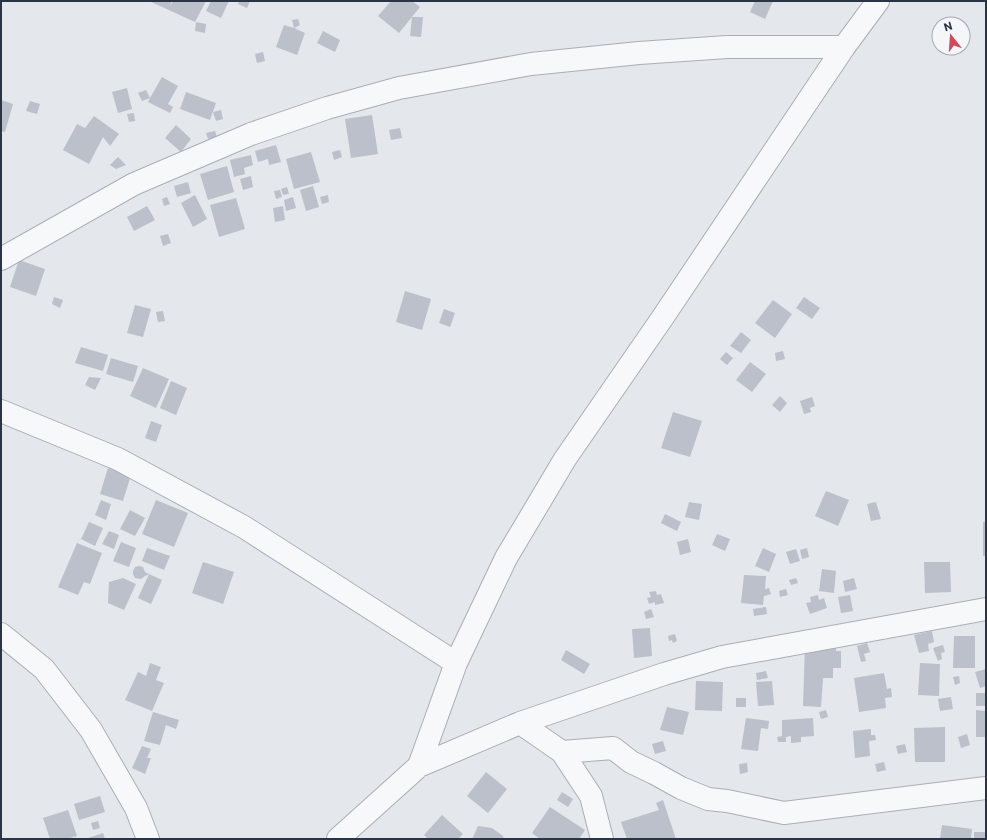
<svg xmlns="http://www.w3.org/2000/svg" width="987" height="840" font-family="Commissioner,sans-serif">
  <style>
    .building { fill: #bbc0ca }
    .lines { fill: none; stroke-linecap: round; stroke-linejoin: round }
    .minor-casing { stroke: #a9aeb7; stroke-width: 24 }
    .minor { stroke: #f7f8fa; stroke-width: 22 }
  </style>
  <rect width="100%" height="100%" fill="#e4e7ec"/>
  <path class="building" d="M149 1H172L170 7 173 1H206L195 22Z
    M211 1H229L221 18 206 11Z
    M239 1H250L247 8 238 4Z
    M391 1H412L420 7 412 17H423L421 37 410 36 412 17 399 33 378 16Z
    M755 1H773L765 19 750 12Z
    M298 19 300 25 294 28 305 33 297 55 276 47 284 25 294 28 292 20Z
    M196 22 206 24 205 33 195 31Z
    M323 31 340 40 335 52 317 43Z
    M263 52 265 61 257 63 255 54Z
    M162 77 178 86 168 104 173 107 170 113 148 102 150 98 142 101 138 93 146 90 150 98Z
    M127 88 132 109 118 113 112 92Z
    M186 92 216 103 210 120 180 109Z
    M1 100 13 104 5 132 1 131Z
    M30 101 40 104 37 114 26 111Z
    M221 110 223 119 216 121 213 112Z
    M134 113 135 121 129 122 127 114Z
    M372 115 378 154 351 158 345 119Z
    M94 116 119 134 110 146 103 137 89 164 63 150 77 124 85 128Z
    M176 125 191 139 181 152 165 138Z
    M400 128 402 138 391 140 389 130Z
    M215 131 217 137 208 139 206 133Z
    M276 145 281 162 269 165 268 159 258 162 255 151Z
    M340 150 342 157 334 160 332 152Z
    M311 152 320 182 294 189 286 159Z
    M251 155 253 165 244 168 245 174 234 177 230 160Z
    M118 157 126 165 116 169 110 165Z
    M227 166 234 192 208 200 200 174Z
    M251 176 253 187 243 190 240 179Z
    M188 182 191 193 177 197 174 186Z
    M313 186 319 207 306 211 300 190Z
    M287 187 289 194 283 195 281 189Z
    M280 190 282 197 276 199 274 191Z
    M195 195 207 219 193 227 181 203Z
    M328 195 329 202 322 204 320 197Z
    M167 197 170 204 164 206 162 199Z
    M293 197 296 208 286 211 284 200Z
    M236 198 245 229 219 237 210 205Z
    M147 206 155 220 134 231 127 217Z
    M283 206 285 220 275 222 273 208Z
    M168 234 171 243 163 246 160 236Z
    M19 260 45 269 36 296 10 287Z
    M405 291 431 299 422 330 396 322Z
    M54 297 63 300 60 308 52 304Z
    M804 297 820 308 812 319 796 308Z
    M773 300 792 314 775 338 755 323Z
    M135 305 151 309 143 337 127 333Z
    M444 309 455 313 450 327 439 323Z
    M163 311 165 321 158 322 156 312Z
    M741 332 751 340 741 353 730 346Z
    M81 347 108 355 103 371 75 363Z
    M783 351 785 359 776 361 775 353Z
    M726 352 733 358 727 365 720 359Z
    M111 358 138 366 133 382 106 374Z
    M750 362 766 374 752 392 736 380Z
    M143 368 169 379 156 408 130 396Z
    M89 377 101 378 95 390 85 385Z
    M171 381 187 388 176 415 160 408Z
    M780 396 787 403 780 412 772 405Z
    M812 397 815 406 810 408 811 412 804 414 800 401Z
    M673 412 702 421 690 457 661 448Z
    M151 421 162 425 156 442 145 438Z
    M108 468 131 475 123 501 100 494Z
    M826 491 849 500 838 526 815 516Z
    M101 500 111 504 106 520 95 515Z
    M156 500 188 513 174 547 142 534Z
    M689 502 702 504 699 520 685 517Z
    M876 502 881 519 871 521 867 504Z
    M130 510 145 518 135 536 120 529Z
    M665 514 681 522 677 531 661 523Z
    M89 522 103 528 95 546 81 539Z
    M983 522H986V556H983Z
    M109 531 119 535 114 549 102 544Z
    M717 534 730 539 725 551 712 545Z
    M688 539 691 552 680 555 677 542Z
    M121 542 136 548 129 567 113 561Z
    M77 543 102 553 90 584 84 582 78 595 58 587Z
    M147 548 170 556 164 570 142 561Z
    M763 548 776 554 769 572 755 566Z
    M807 548 809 557 802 559 800 550Z
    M796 549 800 561 790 564 786 552Z
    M203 562 234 572 223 604 192 593Z
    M924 562H950L951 592 925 593Z
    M139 566 143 567 145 572 149 574 162 580 151 604 138 598 149 574 145 576 141 579 135 578 133 574V571L135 567Z
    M822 569 836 571 834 593 819 591Z
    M744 575 766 576 765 589 769 588 771 594 764 596 763 605 741 603Z
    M123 578 136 584 124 610 108 603 109 582Z
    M796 578 798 583 791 585 789 580Z
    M854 578 857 589 845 592 843 581Z
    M786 589 788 595 780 597 779 591Z
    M656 591 657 595 661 594 664 603 655 605V602L649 604 647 598 651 597 649 592Z
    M818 595 819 600 824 598 827 608 810 614 806 603 811 602 810 597Z
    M850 595 853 611 841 613 838 597Z
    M766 607 767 614 754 616 753 609Z
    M651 609 654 617 646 619 644 612Z
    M650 628 652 656 634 658 632 629Z
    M932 631 934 642 928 644 929 651 919 653 914 635Z
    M675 634 677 641 673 643 672 640 669 641 668 636Z
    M954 636H975V668H953Z
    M867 643 870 652 864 654 866 661 861 662 857 646Z
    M805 645H836V651H841V668H833V678H823L821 707 803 706Z
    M943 645 945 652 941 653 942 659 938 661 933 648Z
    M566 650 590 664 584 674 561 660Z
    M150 663 161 667 156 680 164 683 152 711 125 700 138 672 146 676Z
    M920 663 940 664 939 696 918 695Z
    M986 669V686L980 688 975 672Z
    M766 671 768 678 757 680 756 673Z
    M884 673 887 689 891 688 892 697 885 698 886 708 859 712 854 678Z
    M959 676 960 683 955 685 953 677Z
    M696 681 723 682 722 711 695 710Z
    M772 681 774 705 758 706 756 682Z
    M976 693H986V706H976Z
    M951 697 953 709 940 711 938 699Z
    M736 698H746V707H736Z
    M667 707 689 712 683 735 660 730Z
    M826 710 828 717 821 719 819 712Z
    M976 710 986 711V737H976Z
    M153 712 179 720 176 729 166 725 160 745 144 741Z
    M746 718 769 721 768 729 761 728 758 751 741 749Z
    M813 718 814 736 801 737V742L791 743V736L786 737V742H778L777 737 782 736V720Z
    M945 727V762H915L914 728Z
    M871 729V735H875L876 740 869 741 870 756 855 758 853 731Z
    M967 734 970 745 961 748 958 737Z
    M663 741 666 751 655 754 652 744Z
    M905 744 907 752 898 754 896 746Z
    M142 746 151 749 147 758H151L145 774 132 768Z
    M884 762 886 770 877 772 875 764Z
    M747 763 748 772 740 774 739 764Z
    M486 772 507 789 488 813 467 796Z
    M562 792 573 799 568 807 557 800Z
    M100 796 105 812 79 820 74 804Z
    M663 800 676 839H627L621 822 659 810 656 803Z
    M550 807 585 830 579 839H540L532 833Z
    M68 810 77 836 67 839H50L43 818Z
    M442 815 463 834 458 839H428L424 835Z
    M98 821 100 828 93 830 91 823Z
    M942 825 972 829 971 839H940Z
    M478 826 492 828 503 836 504 839H472Z
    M974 832H986V839H974Z
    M103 833 105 839H85Z"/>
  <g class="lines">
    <g class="minor-casing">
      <path id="minor" d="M1 259 134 184 251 134 327 108 399 88 531 64 639 53 727 47H844
        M1 411 118 459 244 527 456 663
        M1 634 44 669 91 730 136 808 148 839
        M520 723 562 752 613 748 631 762 654 773 681 788 708 799 727 801 784 813 986 788
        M562 752 591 796 602 839
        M419 766 520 723 664 674 722 657 986 609
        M338 839 419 766 456 663 506 558 565 459 663 317 844 47 878 1"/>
    </g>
    <use href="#minor" class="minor"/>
  </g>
  <rect width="987" height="840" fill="none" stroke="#2b3445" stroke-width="4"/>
  <g transform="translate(951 36) rotate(343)"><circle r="19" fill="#f4f6f9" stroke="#a4a8b1"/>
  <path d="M0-3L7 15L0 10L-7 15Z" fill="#d1495b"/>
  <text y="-6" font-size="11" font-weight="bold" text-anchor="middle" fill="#2b3445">N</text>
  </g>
</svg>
